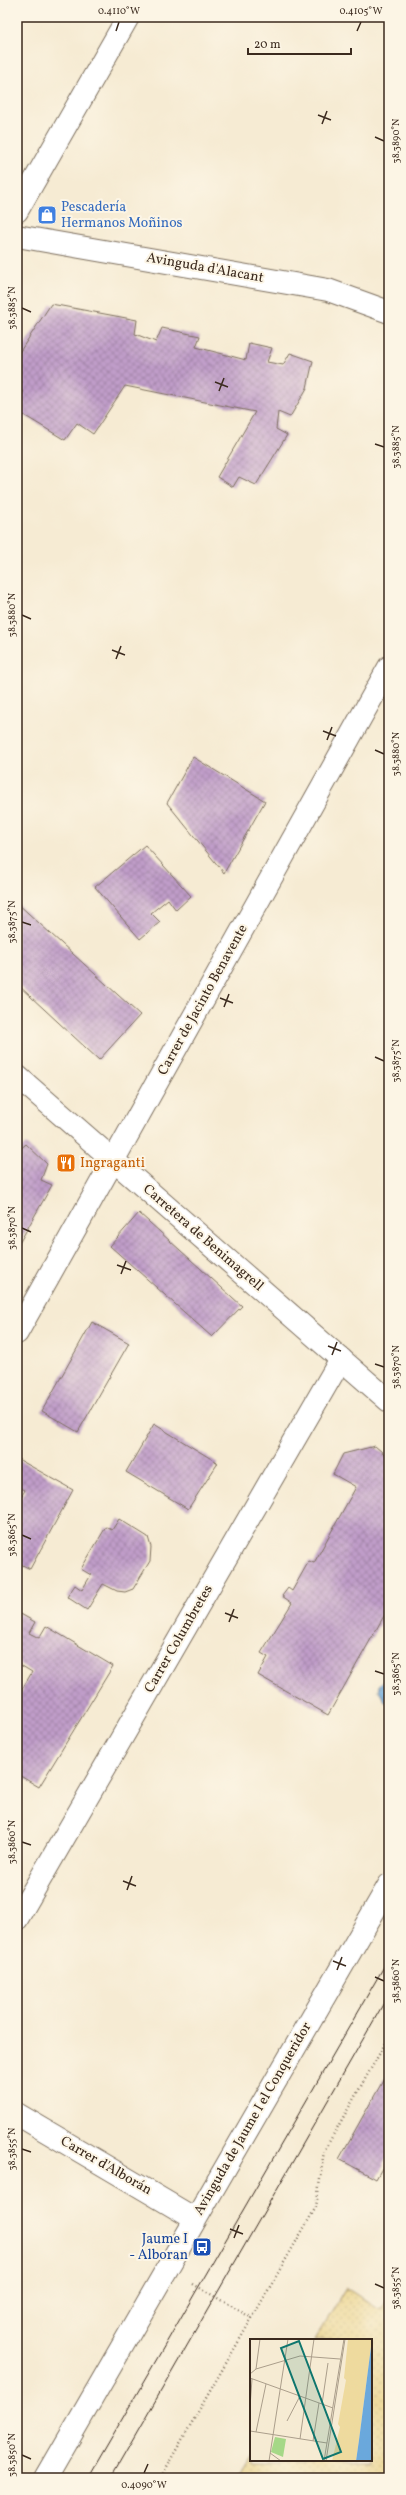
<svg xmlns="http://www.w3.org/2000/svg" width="406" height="2495" font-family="Vollkorn,serif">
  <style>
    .sand { fill: url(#sand-dots); stroke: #94825e }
    .water { fill: url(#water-waves); stroke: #52697d }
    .building { fill: url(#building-cross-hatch) }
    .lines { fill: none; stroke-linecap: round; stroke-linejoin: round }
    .minor-casing { stroke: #7c6e5d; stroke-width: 24 }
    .tertiary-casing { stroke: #7c6e5d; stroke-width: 24 }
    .path { stroke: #7c6e5d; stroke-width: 2.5; stroke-dasharray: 1 3; stroke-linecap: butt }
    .minor { stroke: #fff; stroke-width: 22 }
    .tertiary { stroke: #fff; stroke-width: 22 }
    .tram { stroke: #3b2a1e; stroke-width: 1 }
    .ticks { fill: none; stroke: #3b2a1e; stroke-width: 1.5 }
    .labels { text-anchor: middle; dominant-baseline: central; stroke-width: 4; stroke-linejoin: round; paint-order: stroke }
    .shop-label { font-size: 14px; fill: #366cbe; stroke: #fcf5e5; text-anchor: start }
    .street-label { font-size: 14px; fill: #3b2a1e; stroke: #fcf5e5 }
    .food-label { font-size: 14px; fill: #c56008; stroke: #fcf5e5; text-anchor: start }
    .transit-label { font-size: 14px; fill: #164399; stroke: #fcf5e5; text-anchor: end }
    .inset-road { fill: none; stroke: #ab9e8b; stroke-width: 1 }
    .view { fill: #0f766e; fill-opacity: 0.15; stroke: #0f766e; stroke-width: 2 }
    .inset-edge { fill: none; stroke: #3b2a1e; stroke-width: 2 }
    .neatline { fill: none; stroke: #3b2a1e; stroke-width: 1.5 }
    .ticks-label { font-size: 10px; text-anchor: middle; fill: #3b2a1e }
  </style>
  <defs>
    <pattern id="sand-dots" width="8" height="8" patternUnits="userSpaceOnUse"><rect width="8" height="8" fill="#eeda9e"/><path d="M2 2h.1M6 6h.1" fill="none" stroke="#cdbb88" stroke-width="1.8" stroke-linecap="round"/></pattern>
    <pattern id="water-waves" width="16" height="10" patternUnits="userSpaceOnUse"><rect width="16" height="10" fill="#6aa8dc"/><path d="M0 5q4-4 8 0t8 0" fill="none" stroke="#5889b2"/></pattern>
    <pattern id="building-cross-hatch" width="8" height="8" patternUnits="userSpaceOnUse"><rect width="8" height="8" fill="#c09dc9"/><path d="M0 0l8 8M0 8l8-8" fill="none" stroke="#9d80a3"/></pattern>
  </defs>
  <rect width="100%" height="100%" fill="#fcf5e5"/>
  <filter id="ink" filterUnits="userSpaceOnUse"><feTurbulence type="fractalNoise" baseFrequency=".025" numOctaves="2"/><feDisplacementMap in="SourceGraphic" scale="8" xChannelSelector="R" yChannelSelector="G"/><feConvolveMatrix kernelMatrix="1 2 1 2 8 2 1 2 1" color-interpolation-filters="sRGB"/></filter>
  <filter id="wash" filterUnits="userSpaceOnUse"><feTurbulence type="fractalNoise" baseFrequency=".012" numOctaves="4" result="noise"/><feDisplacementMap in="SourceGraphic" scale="16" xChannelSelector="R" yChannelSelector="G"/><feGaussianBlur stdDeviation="0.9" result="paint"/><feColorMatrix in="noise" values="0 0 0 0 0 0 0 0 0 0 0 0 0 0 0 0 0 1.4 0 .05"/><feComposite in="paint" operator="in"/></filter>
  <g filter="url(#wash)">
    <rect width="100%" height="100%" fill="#f6ebd3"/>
    <path class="sand" d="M346 2288 380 2310 389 2296V2478H235L251 2451V2460H371V2340H315Z"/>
    <path class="water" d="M389 1675V1704L385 1702 379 1691 380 1684Z"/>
    <g id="blocks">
      <path class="building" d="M51 304 137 320 135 334 156 342 162 328 200 336 196 347 246 360 249 343 272 348 267 362 283 365 290 353 313 361 307 388 290 417 278 412 276 429 287 435 256 485 239 477 233 487 217 477 255 412 125 386 93 434 77 423 65 440 17 411 23 392 17 387V356Z
        M193 757 265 801 224 873 167 803Z
        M145 845 191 896 176 910 168 899 151 913 160 922 140 939 95 887Z
        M17 903 140 1015 99 1060 17 984Z
        M26 1144 47 1164 41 1180 52 1185 17 1247V1152Z
        M139 1213 242 1306 212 1337 110 1246Z
        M92 1322 129 1343 78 1432 42 1411Z
        M154 1424 218 1463 188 1509 126 1472Z
        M375 1446 389 1458V1607L328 1715 258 1675 268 1657 261 1653 292 1603 282 1596 288 1588 292 1591 309 1561 314 1563 356 1487 333 1474 343 1454Z
        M18 1459 73 1490 30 1569 17 1562V1500L19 1501 25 1490 17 1486Z
        M119 1519 148 1537 151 1547 150 1561 133 1589 125 1592 117 1591 103 1584 87 1610 67 1597 75 1585 82 1590 91 1575 81 1569 106 1527 112 1530Z
        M17 1612 35 1622 29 1633 39 1638 46 1626 113 1666 39 1787 17 1774V1698L32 1672 17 1663Z
        M389 2070V2156L376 2179 339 2159Z"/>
    </g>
  </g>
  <g filter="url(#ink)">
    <use href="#blocks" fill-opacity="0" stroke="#7c6e5d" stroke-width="1"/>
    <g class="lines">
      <g class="minor-casing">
        <path id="minor" d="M17 211 128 17
          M17 236 328 290 389 312
          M17 1333 389 667
          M17 1919 341 1359
          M17 2114 195 2219"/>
      </g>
      <g class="tertiary-casing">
        <path id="tertiary" d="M17 1076 389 1401
          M46 2478 389 1885"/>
      </g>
      <path class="path" d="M193 2284 252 2318
        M160 2478 316 2207 324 2151 389 2037"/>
      <use href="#minor" class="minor"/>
      <use href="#tertiary" class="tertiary"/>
      <path class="tram" d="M88 2478 389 1958
        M111 2478 389 1994"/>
    </g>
  </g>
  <path class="ticks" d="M116 31 119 22M357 31 361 22M318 115 331 120M322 124 327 111M375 137 384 141M22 308 31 312M215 382 228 387M219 391 224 378M375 444 384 447M22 615 31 619M112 650 125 655M116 659 121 646M323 731 336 736M327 740 332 727M375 750 384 754M22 922 31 925M220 998 233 1003M224 1007 229 994M375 1057 384 1061M22 1228 31 1232M117 1265 131 1270M121 1274 126 1261M328 1346 341 1351M332 1355 337 1342M375 1364 384 1367M22 1535 31 1539M225 1613 238 1618M229 1622 234 1609M375 1671 384 1674M22 1842 31 1845M123 1881 136 1886M127 1890 132 1876M333 1961 346 1966M337 1970 342 1957M375 1977 384 1981M22 2149 31 2152M230 2229 243 2234M234 2238 239 2225M375 2284 384 2288M22 2455 31 2459M144 2473 148 2464"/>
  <defs>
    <g id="shop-square" transform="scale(1)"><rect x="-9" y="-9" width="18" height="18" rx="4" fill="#3f7fe0" stroke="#fcf5e5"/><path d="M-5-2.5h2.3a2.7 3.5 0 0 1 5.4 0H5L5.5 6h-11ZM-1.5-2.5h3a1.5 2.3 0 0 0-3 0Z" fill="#fff"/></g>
    <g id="restaurant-square" transform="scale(1)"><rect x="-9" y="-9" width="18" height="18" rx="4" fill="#e8710a" stroke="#fcf5e5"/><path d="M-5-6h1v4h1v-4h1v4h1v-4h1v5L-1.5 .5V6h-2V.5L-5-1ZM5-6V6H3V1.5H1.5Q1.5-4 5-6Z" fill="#fff"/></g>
    <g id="bus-square" transform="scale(1)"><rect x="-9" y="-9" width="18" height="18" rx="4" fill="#1a4fb4" stroke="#fcf5e5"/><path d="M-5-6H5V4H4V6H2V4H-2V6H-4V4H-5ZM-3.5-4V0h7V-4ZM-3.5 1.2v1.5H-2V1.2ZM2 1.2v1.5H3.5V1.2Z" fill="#fff"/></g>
  </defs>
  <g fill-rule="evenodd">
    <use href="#shop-square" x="47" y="215"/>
    <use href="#restaurant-square" x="66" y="1163"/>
    <use href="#bus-square" x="202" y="2247"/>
  </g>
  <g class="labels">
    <g class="shop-label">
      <text x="61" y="207">Pescadería<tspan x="61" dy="16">Hermanos Moñinos</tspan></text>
    </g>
    <g class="street-label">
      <text transform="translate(205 268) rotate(10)">Avinguda d'Alacant</text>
      <text transform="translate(203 1000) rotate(-61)">Carrer de Jacinto Benavente</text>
      <text transform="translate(203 1238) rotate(41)">Carretera de Benimagrell</text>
      <text transform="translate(179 1639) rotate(-60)">Carrer Columbretes</text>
      <text transform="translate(253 2119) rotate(-60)">Avinguda de Jaume I el Conqueridor</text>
      <text transform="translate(106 2166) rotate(30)">Carrer d'Alborán</text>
    </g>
    <g class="food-label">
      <text x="80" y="1163">Ingraganti</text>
    </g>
    <g class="transit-label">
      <text x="188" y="2239">Jaume I<tspan x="188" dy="16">- Alboran</tspan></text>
    </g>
  </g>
  <g transform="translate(250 2339)">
    <rect width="122" height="122" fill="#f6ebd3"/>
    <path d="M98 0H122L109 101 106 122H82L90 88 88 85 96 41 94 39Z" fill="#eeda9e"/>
    <path d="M25 98 36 100 33 118 21 113Z" fill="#a5d887"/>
    <path d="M122 0V122H106L109 101Z" fill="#6aa8dc"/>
    <path class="inset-road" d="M6 30 50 17 90 20M0 35 6 30 10 0M0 39 83 69M72 65 78 24M0 68 2 40M37 82 50 57M0 92 77 104M6 93 16 45M50 100 64 0M63 102 69 64M20 114 31 122M19 122 38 0M74 122 94 0M76 122 95 0"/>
    <path class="view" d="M49 2 91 113 73 120 31 9Z"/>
    <rect width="122" height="122" class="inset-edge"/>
  </g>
  <rect width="406" height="2495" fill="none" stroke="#fcf5e5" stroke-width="44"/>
  <path d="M248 48v6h103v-6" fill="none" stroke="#3b2a1e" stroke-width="2"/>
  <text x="254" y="48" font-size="12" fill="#3b2a1e" stroke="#fcf5e5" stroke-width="3" paint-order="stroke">20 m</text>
  <rect x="22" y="22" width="362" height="2451" class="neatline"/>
  <g class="ticks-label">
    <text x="119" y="14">0.4110°W</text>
    <text x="361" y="14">0.4105°W</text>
    <text transform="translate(395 141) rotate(-90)" y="4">38.3890°N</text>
    <text transform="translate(11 308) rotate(-90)" y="4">38.3885°N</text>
    <text transform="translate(395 447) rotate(-90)" y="4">38.3885°N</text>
    <text transform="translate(11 615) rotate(-90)" y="4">38.3880°N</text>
    <text transform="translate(395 754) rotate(-90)" y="4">38.3880°N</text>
    <text transform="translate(11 922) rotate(-90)" y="4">38.3875°N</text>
    <text transform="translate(395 1061) rotate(-90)" y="4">38.3875°N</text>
    <text transform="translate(11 1228) rotate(-90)" y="4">38.3870°N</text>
    <text transform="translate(395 1367) rotate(-90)" y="4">38.3870°N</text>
    <text transform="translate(11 1535) rotate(-90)" y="4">38.3865°N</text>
    <text transform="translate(395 1674) rotate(-90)" y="4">38.3865°N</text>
    <text transform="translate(11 1842) rotate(-90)" y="4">38.3860°N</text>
    <text transform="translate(395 1981) rotate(-90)" y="4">38.3860°N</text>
    <text transform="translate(11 2149) rotate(-90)" y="4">38.3855°N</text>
    <text transform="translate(395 2288) rotate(-90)" y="4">38.3855°N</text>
    <text transform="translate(11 2455) rotate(-90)" y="4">38.3850°N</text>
    <text x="144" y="2488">0.4090°W</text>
  </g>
</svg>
